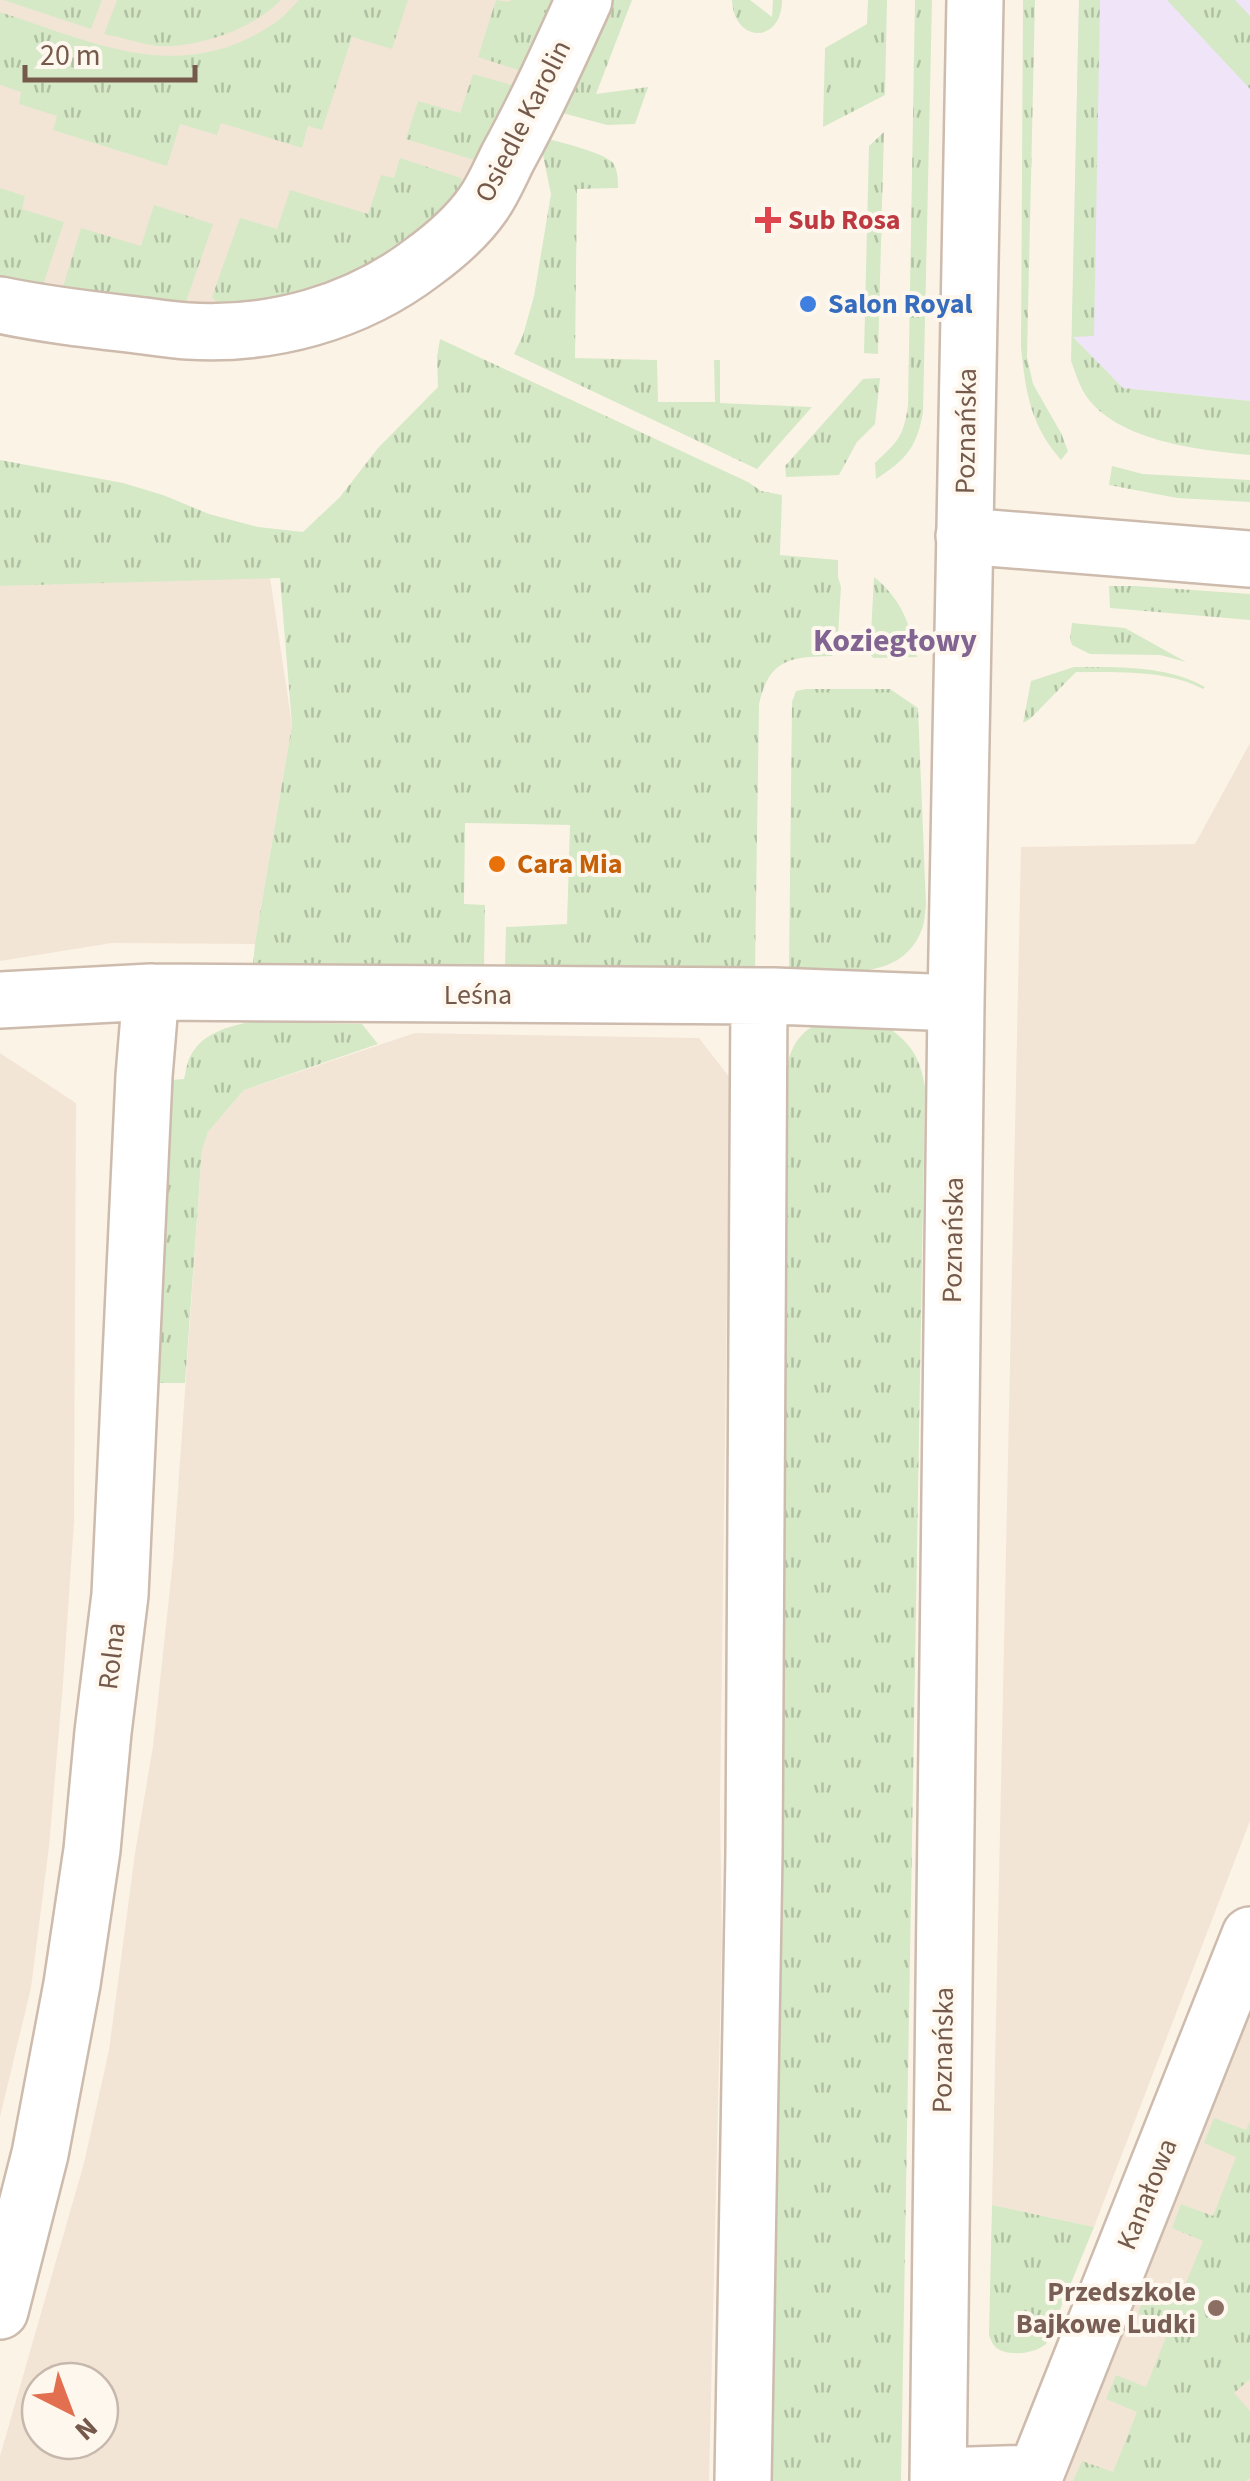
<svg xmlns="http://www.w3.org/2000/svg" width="1250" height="2481" font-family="'Source Sans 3',sans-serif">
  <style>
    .residential { fill: #f3e5d6; fill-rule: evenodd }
    .education { fill: #f0e4f8 }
    .grass { fill: url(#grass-tufts) }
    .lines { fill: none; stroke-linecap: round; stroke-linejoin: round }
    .minor-casing { stroke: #cdbbad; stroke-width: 60 }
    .minor { stroke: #fff; stroke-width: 55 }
    .health-dot { fill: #e0444e; stroke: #fef7ed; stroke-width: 4 }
    .shop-dot { fill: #3f7fe0; stroke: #fef7ed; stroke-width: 4 }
    .food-dot { fill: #e8710a; stroke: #fef7ed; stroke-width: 4 }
    .education-dot { fill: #8d6e63; stroke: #fef7ed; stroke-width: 4 }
    .labels { text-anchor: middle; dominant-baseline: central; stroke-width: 8; stroke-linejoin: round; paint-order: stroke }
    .street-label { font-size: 28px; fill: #755a4c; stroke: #fef7ed }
    .health-label { font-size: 28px; font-weight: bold; fill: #be3a42; stroke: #fef7ed; text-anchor: start }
    .shop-label { font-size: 28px; font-weight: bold; fill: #366cbe; stroke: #fef7ed; text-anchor: start }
    .food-label { font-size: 28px; font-weight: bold; fill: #c56008; stroke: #fef7ed; text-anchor: start }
    .education-label { font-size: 28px; font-weight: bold; fill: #785e54; stroke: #fef7ed; text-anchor: end }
    .quarter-label { font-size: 32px; font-weight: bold; fill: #816491; stroke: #fef7ed }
  </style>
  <defs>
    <pattern id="grass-tufts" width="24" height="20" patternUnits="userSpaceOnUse" patternTransform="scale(2.5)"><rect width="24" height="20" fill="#d5e9c6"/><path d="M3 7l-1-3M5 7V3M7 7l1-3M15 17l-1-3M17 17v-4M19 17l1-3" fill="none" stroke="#b1c0a3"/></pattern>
  </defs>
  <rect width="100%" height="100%" fill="#fcf3e7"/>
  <path class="residential" d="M0 0H604L395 305 0 307Z
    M270 577 292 725 255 944 112 943 0 961V586Z
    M1250 743V1821L1094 2227 992 2205 1021 847 1195 844Z
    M415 1033 699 1038 730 1078 720 1804 722 1940 709 2481H0V2456L84 2163 109 2050 135 1853 153 1746 173 1560 202 1150 208 1132 244 1090ZM40 2381H100V2441H40Z
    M0 1053 76 1103 74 1522 63 1684 49 1847 31 1988 0 2117Z
    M1250 2003V2481H1065Z"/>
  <path class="education" d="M1079 0H1250V401L1123 388 1072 336Z"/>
  <path class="grass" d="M3 0H102L91 29Z
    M117 0H281C253 29 198 48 158 46 140 44 121 37 104 34Z
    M299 0H408L392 49 352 37 322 130 308 126 302 148 221 123 217 135 180 124 167 166 53 130 57 116 19 104 21 92 0 85V12C93 42 178 86 270 26 281 20 290 9 299 0Z
    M496 0 510 2 511 0H574L524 72 478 57Z
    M600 0H632L596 94 648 87 635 124 607 125 555 111Z
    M732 0H750L772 17 773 0H782C782 44 734 44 732 0Z
    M868 0H887L885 95 823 127 825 48 867 24Z
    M915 0H932L923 412C917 447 906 460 876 479L875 463C898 441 903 438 908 406Z
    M1023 0H1035L1027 357 1033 384 1061 433 1068 451 1061 460C1030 424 1026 393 1021 348Z
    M1079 0H1100L1094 336 1073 337 1123 388 1250 401V455C1199 450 1112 441 1083 391 1078 382 1075 371 1071 361Z
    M1167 0H1235L1250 16V89Z
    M473 74 519 87 504 148 474 160 406 139 418 101 460 113Z
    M884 132 878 354 864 353 869 146Z
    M539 136C556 142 602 151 613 163 618 170 618 180 618 188L577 189 575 358 657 360 658 402H715L714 360H720V403L812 407 757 469 514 354 523 335 534 296 551 194Z
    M400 158 461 178 468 206 366 286 224 310 212 297 240 218 277 229 290 190 368 214 381 175 394 178Z
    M0 188 25 196 22 209 64 222 42 288 0 292Z
    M154 205 213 224 186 302 165 314 61 293 81 228 141 246Z
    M440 339 748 482 761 491 782 495 780 555 838 560V577L841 587 837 650 832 656C790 657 769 659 759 704L755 970 581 965 505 966 506 927 567 924 570 825 465 823 464 904 485 905 484 966 253 965 255 943 292 725 280 578 0 586V460L123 483 163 495 209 514 258 527 303 532 340 497 378 448 438 387 437 357Z
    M880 378 875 424 857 442 839 475 786 477 785 466 863 379Z
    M1112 466 1143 474 1250 480V502L1177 498 1109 485Z
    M874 577C902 600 909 622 917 657L873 658 870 653Z
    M1109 586H1135L1250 594V620L1110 608Z
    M1072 623 1125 628 1186 662 1160 655 1090 654 1072 645 1070 639Z
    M1074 667C1118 667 1166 665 1205 687L1203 689C1165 669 1118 673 1076 672L1030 719 1023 723 1031 681Z
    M806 689H890L918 708 926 905C925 912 925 922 922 929 901 985 836 970 789 968L792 702 796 691Z
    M249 1022 362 1024 378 1044 244 1090 208 1132 202 1150 185 1383H154L171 1080 184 1079C186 1072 187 1061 191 1055 203 1033 227 1027 249 1022Z
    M881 1022C909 1042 919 1052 925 1087L901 2481H766L787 1065C801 1011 837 1022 881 1022Z
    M1214 2118 1246 2130 1250 2121V2379L1234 2393 1250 2411V2478L1246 2481H1073L1082 2461 1113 2472 1137 2412 1106 2399 1116 2375 1146 2387 1170 2327 1138 2313 1148 2289 1179 2300 1203 2241 1172 2228 1181 2204 1213 2216 1236 2157 1204 2143Z
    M992 2205 1094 2227 1046 2344C1036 2353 1011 2357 998 2349 993 2346 991 2340 989 2335Z"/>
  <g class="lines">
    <g class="minor-casing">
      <path id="minor" d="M0 305C42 314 85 319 128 324 148 326 168 330 188 331 272 336 356 313 423 262 445 246 467 227 483 204 493 190 500 173 508 157 536 106 560 53 584 0
        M964 536 1250 559
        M0 1000 151 992 774 996 956 1003
        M0 2311 40 2154 72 1984 92 1850 103 1732 120 1595 144 1076 151 992
        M938 2476 1036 2473 1250 1935
        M743 2481 754 1854 759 997
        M938 2481 956 1003 975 0"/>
    </g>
    <use href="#minor" class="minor"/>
  </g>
  <path class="health-dot" d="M763 205h10v10h10v10h-10v10h-10v-10h-10v-10h10z"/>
  <circle class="shop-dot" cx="808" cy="304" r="10"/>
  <circle class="food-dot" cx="497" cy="864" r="10"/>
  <circle class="education-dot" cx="1216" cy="2308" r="10"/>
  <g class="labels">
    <g class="street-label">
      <text transform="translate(523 121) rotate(-63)">Osiedle Karolin</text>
      <text transform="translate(966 431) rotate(-89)">Poznańska</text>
      <text x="478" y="995">Leśna</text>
      <text transform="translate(953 1240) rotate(-89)">Poznańska</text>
      <text transform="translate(112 1656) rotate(-83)">Rolna</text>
      <text transform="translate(943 2050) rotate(-89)">Poznańska</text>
      <text transform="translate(1147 2194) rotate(-68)">Kanałowa</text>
    </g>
    <g class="health-label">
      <text x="788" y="220">Sub Rosa</text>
    </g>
    <g class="shop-label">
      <text x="828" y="304">Salon Royal</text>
    </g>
    <g class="food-label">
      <text x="517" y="864">Cara Mia</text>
    </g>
    <g class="education-label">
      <text x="1196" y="2292">Przedszkole<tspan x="1196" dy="32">Bajkowe Ludki</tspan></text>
    </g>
    <g class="quarter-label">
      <text x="895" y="641">Koziegłowy</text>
    </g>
  </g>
  <g transform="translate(70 2411) rotate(138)"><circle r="48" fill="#fef7ed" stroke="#c7b8ad" stroke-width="2.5"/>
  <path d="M0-8L18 38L0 25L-18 38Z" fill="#e16f50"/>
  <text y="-15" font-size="28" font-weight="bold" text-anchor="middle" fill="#755a4c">N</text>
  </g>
  <path d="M25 65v15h170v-15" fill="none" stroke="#755a4c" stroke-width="5"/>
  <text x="40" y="65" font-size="30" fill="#755a4c" stroke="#fef7ed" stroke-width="8" paint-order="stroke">20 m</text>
</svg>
